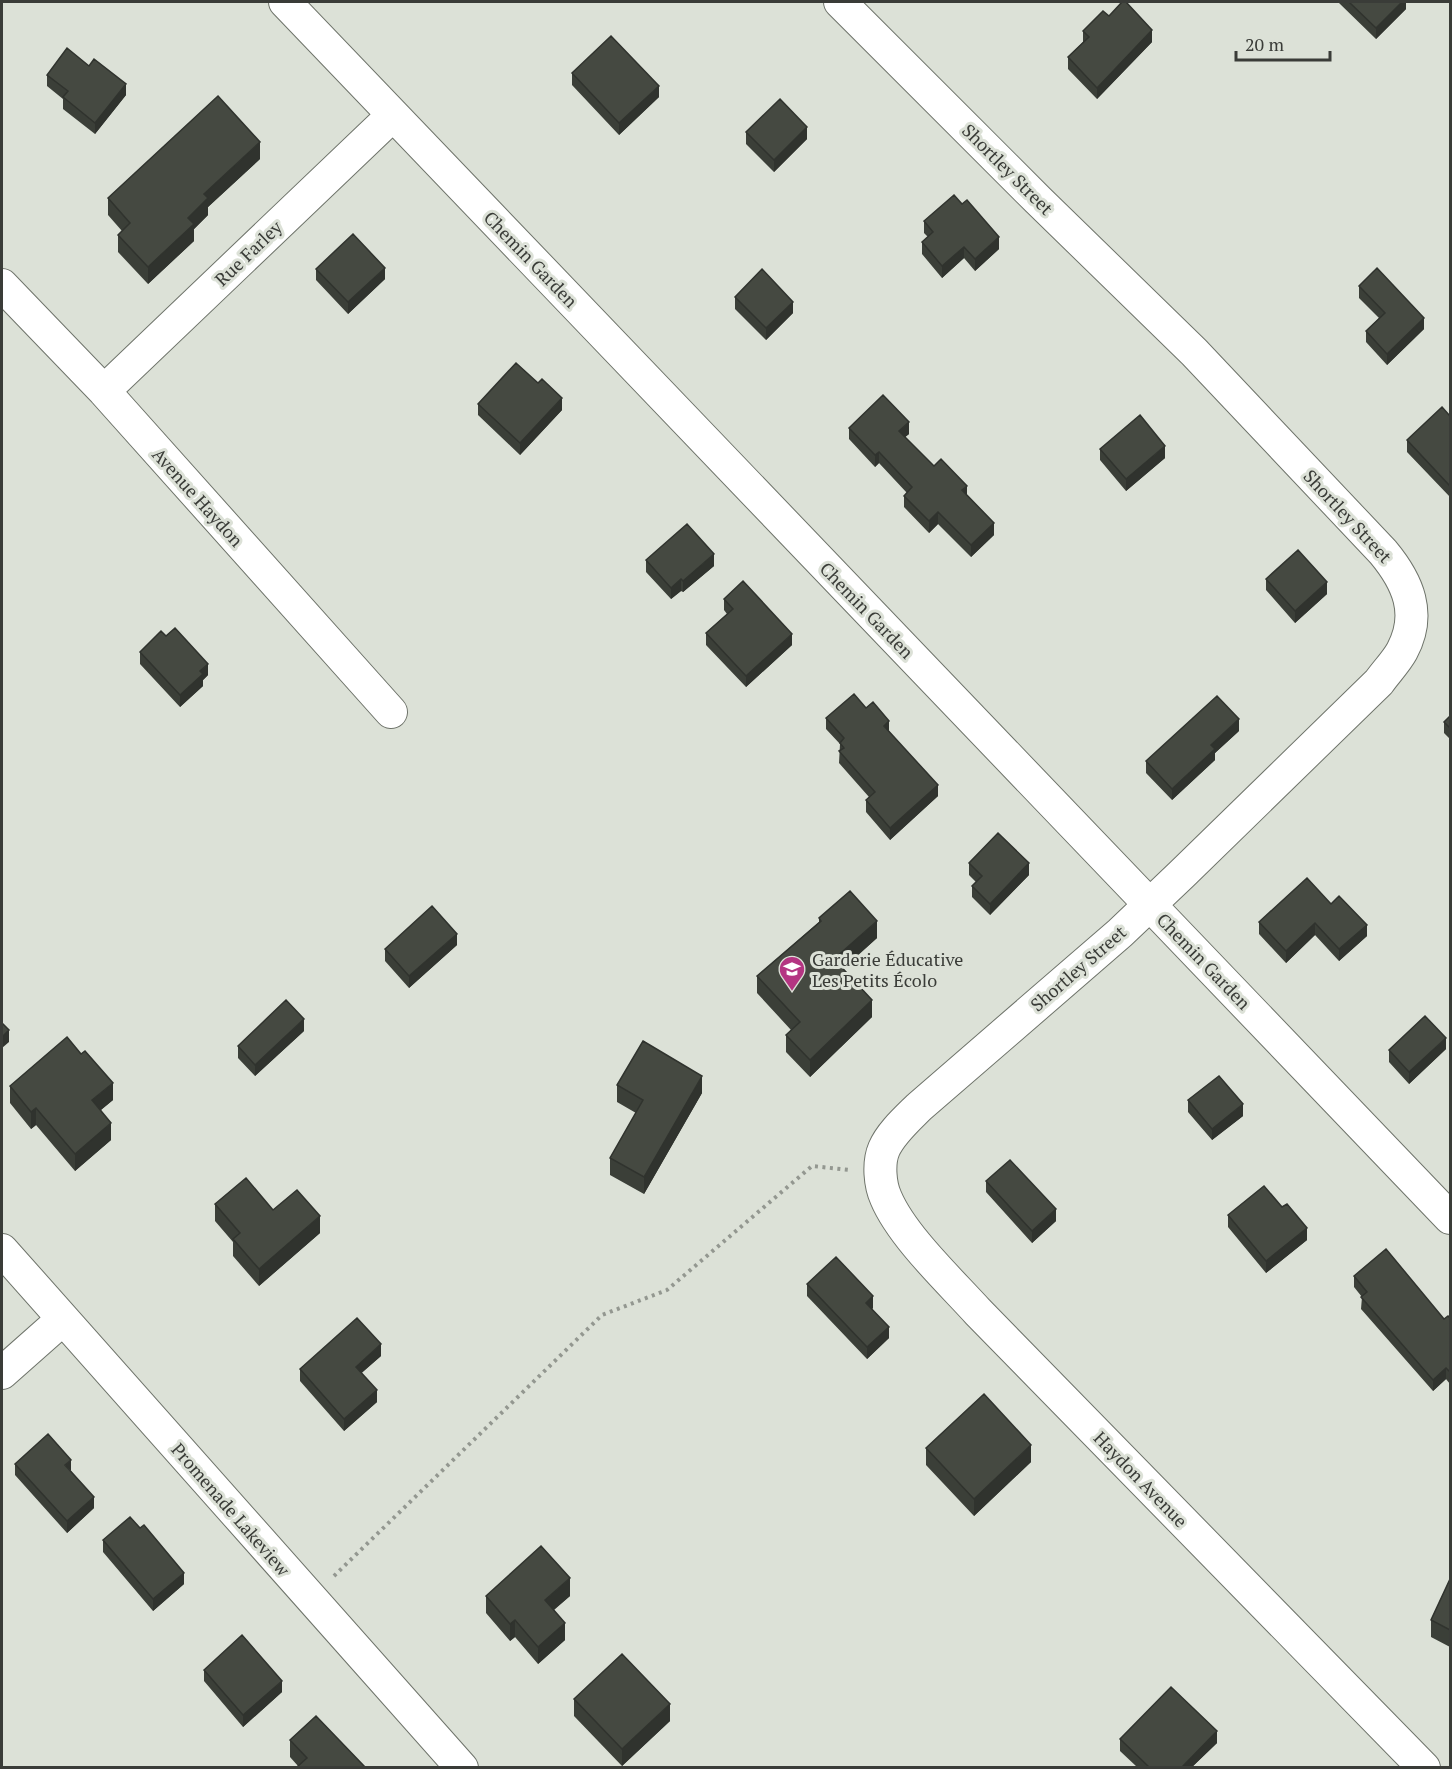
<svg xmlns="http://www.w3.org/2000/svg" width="1452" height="1769" font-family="'PT Serif',serif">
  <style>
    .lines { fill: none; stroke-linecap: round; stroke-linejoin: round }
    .minor-casing { stroke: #6e736a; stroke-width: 34 }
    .path { stroke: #939790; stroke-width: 4; stroke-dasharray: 3 4.5; stroke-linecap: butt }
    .minor { stroke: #fff; stroke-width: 32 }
    .wall { fill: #3b3f38 }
    .shaded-wall { fill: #30332e }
    .building { fill: #454941; stroke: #30332e; stroke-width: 1.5 }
    .labels { text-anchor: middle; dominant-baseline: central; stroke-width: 6; stroke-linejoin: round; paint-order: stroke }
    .street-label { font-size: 18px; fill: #3a3c38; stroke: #dce1d7 }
    .poi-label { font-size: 18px; fill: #3a3c38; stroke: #dce1d7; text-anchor: start }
  </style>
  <rect width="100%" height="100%" fill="#dce1d7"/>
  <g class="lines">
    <g class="minor-casing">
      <path id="minor" d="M285 2 1450 1218
        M840 2 1038 200 1194 352 1383 552C1408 582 1422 614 1402 651 1396 662 1386 672 1379 682L1182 874 1120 933 919 1107C907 1119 891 1133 884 1149 878 1163 880 1185 886 1198 902 1236 950 1281 978 1312L1424 1768
        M2 285 104 391 391 712
        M104 391 393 115
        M2 1250 462 1768
        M2 1373 63 1319"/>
    </g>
    <path class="path" d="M334 1576 602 1315 667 1290 812 1166 850 1170"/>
    <use href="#minor" class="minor"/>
  </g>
  <path class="wall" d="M1339 2H1406V9L1376 39 1339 3Z
    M1109 16 1152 42 1097 99 1068 69V57L1083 42V31Z
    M572 73 659 97 619 135 572 85Z
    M47 75 126 95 95 134 63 109V99L47 86Z
    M746 132 807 139 774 172 746 144Z
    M260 159 208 207V215L194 229V241L148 284 118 252V235L122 231 108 215V198Z
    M924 221 999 249 975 271 964 258 942 278 922 254V242L928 237 924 233Z
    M316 269 385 279 348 314 316 280Z
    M1359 286 1424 329 1387 365 1366 342V331L1379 318 1359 298Z
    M735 297 793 313 766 340 735 309Z
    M478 404 562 410 520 455 478 415Z
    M1450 416V497L1407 452V440Z
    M849 428 909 434 905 437 934 466 967 495 994 535 971 557 938 524 929 533 904 507V496L907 493 879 463 875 467 849 439Z
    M1100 449 1165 458 1126 491 1100 460Z
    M646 560 714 566 683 592 681 591 671 599 646 572Z
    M1266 579 1327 594 1295 623 1266 590Z
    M724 599 792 645 746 687 706 645V633L727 614 724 610Z
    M166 636 208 675 203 680V686L180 707 140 664V652Z
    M866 708 889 731 938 796 890 840 866 812V800L869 797 839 763 840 744 826 729V718Z
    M1450 716V739L1444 733V722Z
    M1239 731 1215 753V760L1172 800 1146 773V761Z
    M969 863 1029 875 990 915 972 897V886L976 882 969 875Z
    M1331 904 1367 936 1339 961 1315 935 1286 963 1259 934V922Z
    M819 918 877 938 843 969 872 1017 810 1077 786 1052V1035L791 1030 757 993V976L819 922Z
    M457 945 409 988 385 961V949Z
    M304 1031 255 1076 238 1058V1046Z
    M1446 1049 1409 1084 1389 1062V1050Z
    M617 1085 702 1093 644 1194 610 1175V1158L636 1113 617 1102Z
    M10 1086 113 1100 101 1110 111 1140 75 1171 36 1125 31 1129 10 1103Z
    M1188 1100 1243 1116 1212 1140 1188 1112Z
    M986 1181 1056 1221 1032 1243 986 1192Z
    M215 1204 273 1210 320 1233 259 1286 233 1256V1242L215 1221Z
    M1228 1215 1307 1240 1266 1273 1228 1227Z
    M1354 1276 1444 1319 1450 1318V1384L1446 1379 1433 1391 1361 1309 1362 1297 1354 1287Z
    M807 1284 873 1308 872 1309 889 1338 867 1359 807 1296Z
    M381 1356 361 1373 377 1402 344 1431 300 1381V1369Z
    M926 1448 1031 1462 974 1516 926 1465Z
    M15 1464 71 1471 94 1508 67 1533 15 1475Z
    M103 1540 184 1584 153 1611 103 1552Z
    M1450 1579V1647L1431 1637V1620Z
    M486 1596H570L554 1610 565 1640 538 1664 515 1637 510 1641 486 1613Z
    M204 1670 282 1692 243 1727 204 1681Z
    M574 1699 670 1721 622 1766 574 1716Z
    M1120 1739 1217 1743 1192 1767H1137L1120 1751Z
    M290 1740 365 1767 298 1766 290 1757Z"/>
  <path class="shaded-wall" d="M1402 2H1406V9L1376 39V28Z
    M1152 30V42L1097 99V88Z
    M126 84V95L95 134V123Z
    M659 86V97L619 135V123Z
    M807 127V139L774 172V160Z
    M260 142V159L208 207V215L194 229V241L148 284V267L188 218 204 194Z
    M999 237V249L975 271V259Z
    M964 247V258L942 278V266Z
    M385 268V279L348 314V302Z
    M793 302V313L766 340V328Z
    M1424 318V329L1387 365V354Z
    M562 398V410L520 455V443Z
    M909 422V434L899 442V431Z
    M1165 446V458L1126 491V479Z
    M879 452V463L875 467V455Z
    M967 486V498L962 490Z
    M938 512V524L929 533V521Z
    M994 523V535L971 557V545Z
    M714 554V566L683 592V581Z
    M681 579V591L671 599V588Z
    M1327 582V594L1295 623V611Z
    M792 634V645L746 687V676Z
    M208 664V675L203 680V686L180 707V695L200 671Z
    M1239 719V731L1215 753V760L1172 800V789L1211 745Z
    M889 721V732L884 726Z
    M938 785V796L890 840V828Z
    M1029 863V875L990 915V904Z
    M877 921V938L834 976V959Z
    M1315 923V935L1286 963V951Z
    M1367 925V936L1339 961V949Z
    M457 934V945L409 988V976Z
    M872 1000V1017L810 1077V1060Z
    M304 1019V1031L255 1076V1065Z
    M9 1030V1042L2 1048V1037Z
    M1446 1038V1049L1409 1084V1072Z
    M702 1076V1093L644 1194V1177Z
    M113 1083V1100L92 1117V1100Z
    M1243 1104V1116L1212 1140V1129Z
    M36 1108V1125L31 1129V1112Z
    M111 1123V1140L75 1171V1154Z
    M1056 1209V1221L1032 1243V1231Z
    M320 1216V1233L259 1286V1269Z
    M1307 1228V1240L1266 1273V1261Z
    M873 1296V1308L866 1314V1303Z
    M889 1327V1338L867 1359V1347Z
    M381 1344V1356L356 1378V1367Z
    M1446 1368V1379L1433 1391V1380Z
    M377 1390V1402L344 1431V1419Z
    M1031 1445V1462L974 1516V1499Z
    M71 1460V1471L65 1465Z
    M94 1497V1508L67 1533V1521Z
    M184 1573V1584L153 1611V1599Z
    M570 1578V1596L545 1617V1600Z
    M515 1620V1637L510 1641V1624Z
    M565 1623V1640L538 1664V1647Z
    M282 1681V1692L243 1727V1715Z
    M670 1704V1721L622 1766V1749Z
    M1217 1731V1743L1192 1767H1183V1766Z"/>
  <path class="building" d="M1122 2H1126L1152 30 1097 88 1068 57 1089 37 1083 31 1103 11 1109 16Z
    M1349 2H1402L1376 28Z
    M611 36 659 86 619 123 572 73Z
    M67 48 89 66 94 59 126 84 95 123 63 97 68 91 47 75Z
    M218 96 260 142 204 194 208 198 188 218 194 224 148 267 118 235 130 223 108 198Z
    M780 99 807 127 774 160 746 132Z
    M954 195 962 204 967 200 999 237 975 259 964 247 942 266 922 242 933 232 924 221Z
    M353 234 385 268 348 302 316 269Z
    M1377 268 1424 318 1387 354 1366 331 1385 313 1359 286Z
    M762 269 793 302 766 328 735 297Z
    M516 363 538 383 542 379 562 398 520 443 478 404Z
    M883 395 909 422 899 431 934 466 941 459 967 486 962 490 994 523 971 545 938 512 929 521 904 496 912 487 879 452 875 455 849 428Z
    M1442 407 1450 416V486L1407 440Z
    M1140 415 1165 446 1126 479 1100 449Z
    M687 524 714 554 683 581 681 579 671 588 646 560Z
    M1298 550 1327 582 1295 611 1266 579Z
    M743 581 792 634 746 676 706 633 733 609 724 599Z
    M175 628 208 664 200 671 203 674 180 695 140 652 161 631 166 636Z
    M854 694 866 708 873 702 889 721 884 726 938 785 890 828 866 800 875 792 839 751 844 748 840 743 844 738 826 718Z
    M1217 696 1239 719 1211 745 1215 749 1172 789 1146 761Z
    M1450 716V728L1444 722Z
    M998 833 1029 863 990 904 972 886 982 876 969 863Z
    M1307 878 1331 904 1339 896 1367 925 1339 949 1315 923 1286 951 1259 922Z
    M850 891 877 921 834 959 872 1000 810 1060 786 1035 800 1022 757 976 821 921 819 918Z
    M432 906 457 934 409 976 385 949Z
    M286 1000 304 1019 255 1065 238 1046Z
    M1425 1016 1446 1038 1409 1072 1389 1050Z
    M2 1023 9 1030 2 1037Z
    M67 1037 81 1054 85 1051 113 1083 92 1100 111 1123 75 1154 36 1108 31 1112 10 1086Z
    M643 1041 702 1076 644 1177 610 1158 643 1100 617 1085Z
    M1219 1076 1243 1104 1212 1129 1188 1100Z
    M1010 1160 1056 1209 1032 1231 986 1181Z
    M246 1178 273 1210 297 1190 320 1216 259 1269 233 1239 240 1233 215 1204Z
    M1264 1186 1282 1207 1287 1204 1307 1228 1266 1261 1228 1215Z
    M1386 1249 1444 1319 1448 1316 1450 1318V1372L1446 1368 1433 1380 1361 1297 1367 1292 1354 1276Z
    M836 1257 873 1296 866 1303 889 1327 867 1347 807 1284Z
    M357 1318 381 1344 356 1367 377 1390 344 1419 300 1369Z
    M984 1394 1031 1445 974 1499 926 1448Z
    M48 1434 71 1460 65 1465 94 1497 67 1521 15 1464Z
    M130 1517 140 1528 144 1525 184 1573 153 1599 103 1540Z
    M541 1546 570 1578 545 1600 565 1623 538 1647 515 1620 510 1624 486 1596Z
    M1450 1579V1630L1431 1620Z
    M242 1635 282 1681 243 1715 204 1670Z
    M622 1654 670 1704 622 1749 574 1699Z
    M1171 1687 1217 1731 1183 1766 1185 1767H1149L1120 1739Z
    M316 1716 365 1767H297L307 1758 290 1740Z"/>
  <defs>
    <g id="school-pin" transform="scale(1.35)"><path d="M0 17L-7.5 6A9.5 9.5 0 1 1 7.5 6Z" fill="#b43582" stroke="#dce1d7"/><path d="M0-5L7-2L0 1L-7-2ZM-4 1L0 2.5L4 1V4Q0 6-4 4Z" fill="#fff"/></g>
  </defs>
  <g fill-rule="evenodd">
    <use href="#school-pin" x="792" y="969"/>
  </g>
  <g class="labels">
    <g class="street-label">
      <text transform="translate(1008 169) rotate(45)">Shortley Street</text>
      <text transform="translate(248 253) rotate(-44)">Rue Farley</text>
      <text transform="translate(531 259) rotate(46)">Chemin Garden</text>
      <text transform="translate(198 497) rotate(48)">Avenue Haydon</text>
      <text transform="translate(1348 516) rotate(47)">Shortley Street</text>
      <text transform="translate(867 610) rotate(46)">Chemin Garden</text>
      <text transform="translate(1204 961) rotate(46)">Chemin Garden</text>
      <text transform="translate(1078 968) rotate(-41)">Shortley Street</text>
      <text transform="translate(1141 1479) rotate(46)">Haydon Avenue</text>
      <text transform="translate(231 1509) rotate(49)">Promenade Lakeview</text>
    </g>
    <g class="poi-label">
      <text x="812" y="959">Garderie Éducative<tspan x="812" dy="21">Les Petits Écolo</tspan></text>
    </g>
  </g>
  <rect width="1452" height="1769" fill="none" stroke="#3a3c38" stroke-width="6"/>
  <path d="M1236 51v9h94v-9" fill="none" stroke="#3a3c38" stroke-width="3"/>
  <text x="1245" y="51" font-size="18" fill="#3a3c38" stroke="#dce1d7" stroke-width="4.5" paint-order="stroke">20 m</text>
</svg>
